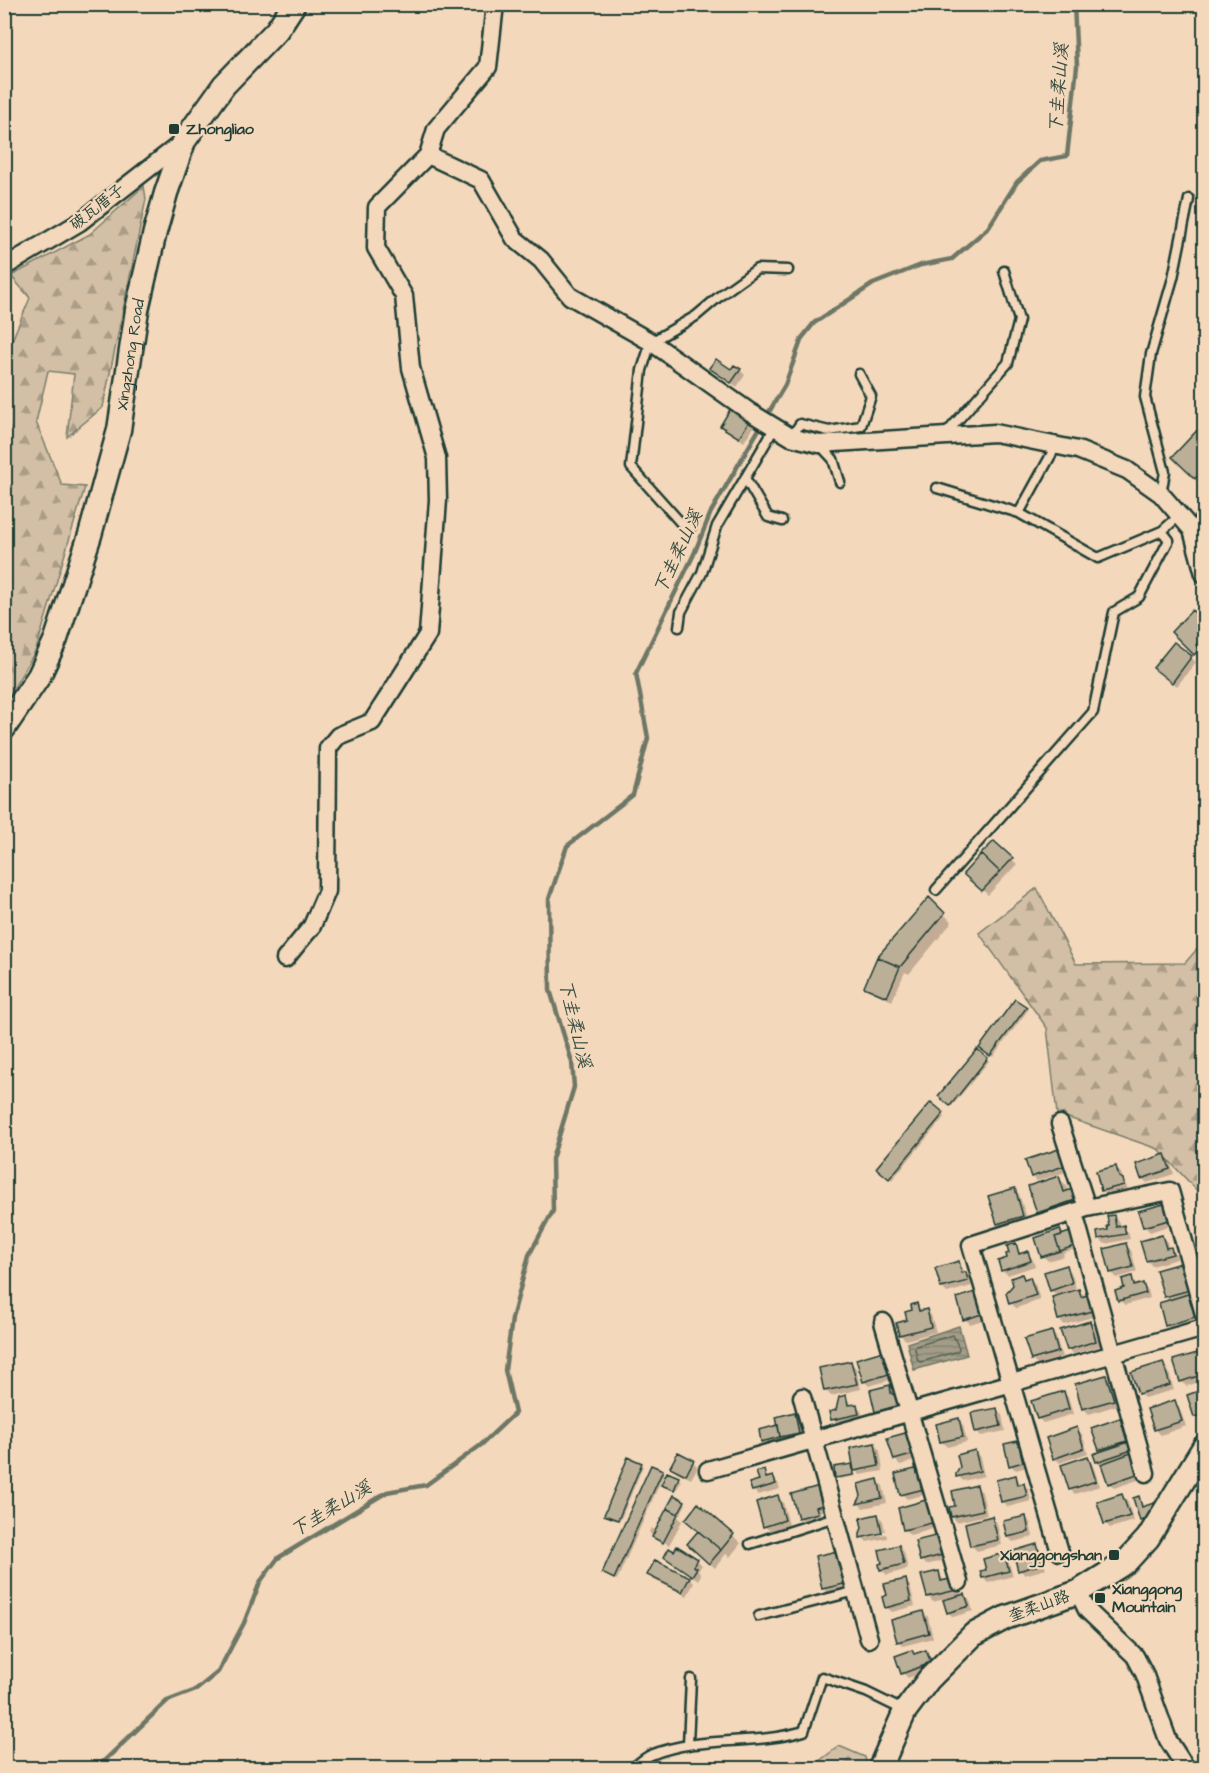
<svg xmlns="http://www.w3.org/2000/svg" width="1209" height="1773" font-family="'Architects Daughter','LXGW WenKai TC',sans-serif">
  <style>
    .forest { fill: url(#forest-firs); stroke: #787e6c; stroke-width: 1.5 }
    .water { fill: url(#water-rules); stroke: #6e7766; stroke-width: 1.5 }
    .shadow { fill: #0003 }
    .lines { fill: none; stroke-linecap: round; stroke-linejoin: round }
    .shore { stroke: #546355; stroke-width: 1.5 }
    .stream { stroke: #6e7766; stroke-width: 4.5 }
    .building { fill: #bbaf98; stroke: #1f3d34; stroke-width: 1.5 }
    .lane-casing { stroke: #1f3d34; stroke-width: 13 }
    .street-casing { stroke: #1f3d34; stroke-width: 21 }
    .secondary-casing { stroke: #1f3d34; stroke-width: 27 }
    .lane { stroke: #f4d8bb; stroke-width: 8 }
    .street { stroke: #f4d8bb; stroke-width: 16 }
    .secondary { stroke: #f4d8bb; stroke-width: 22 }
    .poi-dot { fill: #1f3d34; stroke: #f4d8bb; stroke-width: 2 }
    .labels { text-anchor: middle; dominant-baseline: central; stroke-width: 4.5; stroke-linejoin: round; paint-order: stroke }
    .poi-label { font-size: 16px; font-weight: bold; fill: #1f3d34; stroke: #f4d8bb; text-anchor: start }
    .street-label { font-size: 16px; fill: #1f3d34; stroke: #f4d8bb }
    .water-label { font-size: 18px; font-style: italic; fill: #334b40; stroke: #f4d8bb }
  </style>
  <defs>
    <pattern id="forest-firs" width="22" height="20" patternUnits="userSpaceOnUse" patternTransform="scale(1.5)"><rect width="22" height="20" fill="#d2bfa5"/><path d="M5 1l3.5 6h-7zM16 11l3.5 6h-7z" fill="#aa9c87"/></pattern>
    <pattern id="water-rules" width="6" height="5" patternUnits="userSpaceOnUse" patternTransform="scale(1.5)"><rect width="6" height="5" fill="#a39d87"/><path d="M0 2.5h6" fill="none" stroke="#84816f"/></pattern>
  </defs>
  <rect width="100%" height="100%" fill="#f4d8bb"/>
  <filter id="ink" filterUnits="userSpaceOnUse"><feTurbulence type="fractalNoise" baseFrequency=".0167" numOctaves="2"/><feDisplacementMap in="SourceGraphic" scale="12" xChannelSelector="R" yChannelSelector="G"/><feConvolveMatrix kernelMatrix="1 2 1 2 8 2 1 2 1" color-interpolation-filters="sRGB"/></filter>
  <g filter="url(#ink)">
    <path class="forest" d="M144 186 146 199 103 407 67 437 74 374 48 371 36 422 62 485 85 487 36 650 5 703V338L12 340 30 298 11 276 90 234Z
      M1037 888 1076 964 1185 963 1204 941V1198L1158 1149 1057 1114 1047 1028 979 933Z
      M839 1746 865 1757 867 1768H810Z"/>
    <path class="water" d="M959 1326 967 1355 914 1370 907 1343Z"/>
    <path class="shadow" d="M711 368 740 370 745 375 737 387Z
      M734 405 757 421 744 442 721 426Z
      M1204 425V486L1174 457Z
      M1192 612 1204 623V647L1200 651 1204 655 1200 659 1173 632Z
      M1174 644 1196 662 1177 686 1160 673Z
      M994 843 1017 864 988 895 965 874Z
      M929 900 952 922 909 974 905 972 892 1001 871 991 866 986Z
      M1026 1008 1028 1010 993 1057 983 1049Z
      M977 1051 989 1061 952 1106 941 1096Z
      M932 1105 945 1116 892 1180 878 1168Z
      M1059 1151 1064 1156 1069 1171 1037 1181 1032 1176Z
      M1165 1155 1170 1161 1174 1174 1147 1183 1142 1178Z
      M1115 1168 1121 1173 1128 1190 1107 1195 1102 1190Z
      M1059 1178 1067 1186 1069 1192 1072 1191 1080 1199 1083 1208 1046 1220 1038 1212Z
      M1014 1189 1019 1194 1028 1221 1003 1228 998 1223Z
      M1164 1206 1177 1223 1150 1232 1144 1226Z
      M1113 1217 1119 1222 1120 1228 1123 1227 1128 1232 1130 1239 1105 1244 1100 1239 1099 1234 1110 1231Z
      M1204 1225V1242L1199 1226Z
      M1060 1231 1064 1235 1069 1234 1071 1236 1075 1249 1063 1253 1064 1256 1048 1261 1043 1256Z
      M1162 1237 1167 1242 1169 1249 1176 1254 1177 1259 1152 1266 1147 1260Z
      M1015 1245 1022 1255 1027 1253 1032 1258 1035 1266 1008 1275 1002 1270Z
      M1126 1245 1131 1250 1137 1272 1117 1278 1112 1273Z
      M959 1263 970 1279 972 1286 947 1293 942 1288Z
      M1180 1265 1185 1270 1199 1294 1189 1297 1193 1301 1199 1322 1172 1330 1166 1325 1170 1301 1165 1297Z
      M1066 1267 1071 1272 1076 1288 1067 1292V1294L1079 1291 1087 1297 1092 1302 1096 1316 1064 1325 1059 1320 1058 1297 1051 1290Z
      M1022 1276 1026 1280 1030 1279 1035 1284 1040 1300 1016 1308 1011 1303Z
      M1131 1278 1137 1286 1143 1285 1148 1290 1150 1298 1125 1305 1119 1300Z
      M974 1294 980 1299 989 1318 970 1324 965 1319Z
      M917 1305 922 1311 926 1310 931 1315 936 1332 906 1340 900 1335Z
      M1090 1323 1095 1328 1100 1346 1073 1354 1068 1349Z
      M1051 1332 1056 1337 1062 1357 1037 1365 1032 1360Z
      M1204 1352V1381L1186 1386 1181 1381 1175 1361Z
      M882 1353 887 1358 894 1379 869 1386 864 1381Z
      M851 1363 856 1368 861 1389 831 1396 826 1391 821 1369Z
      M1163 1364 1168 1369 1174 1390 1144 1398 1139 1393Z
      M1106 1376 1111 1381 1118 1405 1089 1414 1084 1409Z
      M889 1387 894 1392 896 1397 904 1405 881 1416 876 1411Z
      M1204 1391V1420L1200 1421 1195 1416 1189 1396Z
      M1063 1392 1068 1397 1073 1414 1043 1423 1038 1418Z
      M845 1397 850 1402 851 1406 856 1405 861 1410 863 1419 838 1424 832 1419Z
      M1174 1402 1179 1407 1186 1426 1161 1435 1155 1429Z
      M997 1409 1002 1415 1005 1431 981 1436 976 1431Z
      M794 1414 799 1419 804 1438 787 1442 784 1439 765 1443 763 1441Z
      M958 1420 963 1425 967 1442 947 1447 941 1441Z
      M1119 1420 1124 1425 1136 1455 1132 1457 1135 1460 1141 1479 1114 1488 1109 1483 1102 1467 1097 1462 1103 1452 1100 1449Z
      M1077 1429 1082 1434 1088 1453 1060 1463 1055 1458Z
      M908 1433 920 1459 900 1465 895 1460Z
      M1017 1442 1023 1447 1027 1467 1016 1470 1010 1465Z
      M875 1445 880 1450 883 1471 860 1475 854 1469 856 1476 839 1479 837 1477 835 1468 854 1465Z
      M975 1452 980 1457 984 1476 963 1481 958 1476Z
      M1087 1458 1092 1463 1100 1486 1075 1494 1070 1489Z
      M693 1462 698 1467 691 1479 677 1472 672 1467Z
      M641 1464 643 1466 620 1521 608 1517 606 1515Z
      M662 1472 664 1474 617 1580 606 1575Z
      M764 1472 769 1479 773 1477 778 1483 780 1489 758 1495 753 1490 760 1481Z
      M667 1474 681 1481 676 1491 663 1484Z
      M897 1475 932 1493 907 1499 902 1494Z
      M1016 1477 1022 1485H1024L1029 1490 1031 1501 1008 1507 1003 1501Z
      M878 1481 883 1486 887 1503 863 1508 859 1504 863 1496Z
      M822 1487 832 1508 820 1512 822 1518 805 1523 800 1518 793 1495Z
      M976 1487 982 1492 987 1515 957 1522 952 1517Z
      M1122 1495 1127 1500 1134 1521 1110 1528 1105 1523Z
      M778 1497 783 1502 789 1525 770 1531 764 1526Z
      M1138 1498 1145 1508 1156 1504 1146 1526 1141 1521Z
      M684 1502 686 1504 680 1515 675 1513 682 1521 669 1545 657 1538V1541L649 1532 651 1528 656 1531Z
      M925 1502 931 1507 940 1527 910 1535 905 1530 899 1509Z
      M698 1505 741 1543 730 1557 726 1554 715 1568 689 1544 699 1532Z
      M878 1515 883 1521 885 1531 865 1535V1538L886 1534 887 1538 867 1542 862 1537Z
      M1025 1517 1030 1522 1033 1537 1013 1542 1008 1537Z
      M992 1518 997 1523 1002 1545 977 1551 972 1546Z
      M945 1546 953 1558 926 1565 921 1560Z
      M1036 1546 1041 1551 1046 1569 1025 1575 1020 1570Z
      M899 1547 904 1552 908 1569 887 1575 882 1570 884 1564Z
      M841 1552 853 1588 828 1593 823 1588Z
      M1003 1554 1008 1560 1013 1576 988 1583 983 1578 982 1572 988 1571Z
      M666 1557 697 1560 702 1565 698 1571 701 1575 698 1580Z
      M938 1572 945 1582 959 1584 962 1596 965 1595 970 1601 973 1611 953 1617 948 1612 944 1599 933 1602 928 1596Z
      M649 1575 689 1578 694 1583 687 1596 654 1580Z
      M905 1581 910 1586 915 1606 892 1612 886 1607 889 1596Z
      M923 1612 928 1617 933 1638 903 1646 898 1641Z
      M912 1652 916 1655 926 1652 931 1657 935 1668 908 1678 903 1673Z"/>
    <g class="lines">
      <path class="shore" d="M953 1335 959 1348 958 1351 921 1362 918 1361 915 1349 916 1346Z"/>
      <path class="stream" d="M766 417 785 385 802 338 814 323 873 284 921 265 952 259 988 228 1017 182 1040 161 1067 156 1077 66 1074 4
        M102 1768 103 1762 167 1701 196 1690 218 1672 244 1623 260 1582 278 1558 387 1492 426 1485 481 1445 515 1413 505 1370 512 1319 529 1255 553 1211 552 1159 574 1087 572 1062 550 990 549 899 567 846 633 795 648 738 636 673 694 554 711 512 762 424"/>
    </g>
    <path class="building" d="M716 359 731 369 734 365 741 369 731 383 709 368Z
      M734 403 753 415 739 438 720 426Z
      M1204 423V468L1195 479 1172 457Z
      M1192 610 1204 621V636L1196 645 1200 649 1194 655 1171 632Z
      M1174 642 1192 656 1172 683 1153 668Z
      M994 841 1013 858 1000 872 981 854Z
      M981 854 1000 872 982 891 963 874Z
      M929 897 945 913 900 967 877 957Z
      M877 957 900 967 887 997 864 987Z
      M1015 999 1027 1007 990 1056 979 1048Z
      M977 1049 988 1058 950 1106 938 1096Z
      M931 1102 944 1113 889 1179 876 1168Z
      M1059 1149 1064 1166 1031 1177 1025 1160Z
      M1165 1154 1170 1169 1141 1179 1136 1164Z
      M1116 1166 1119 1177 1123 1179 1124 1185 1101 1191 1096 1171Z
      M1059 1176 1064 1192 1072 1189 1075 1200 1037 1213 1028 1186Z
      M1015 1188 1023 1216 997 1224 988 1196Z
      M1164 1204 1166 1213 1172 1215 1173 1219 1143 1227 1138 1211Z
      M1114 1215 1116 1227 1124 1225 1126 1234 1098 1239 1097 1232 1108 1230 1107 1226H1109L1107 1216Z
      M1060 1229 1062 1235 1055 1237 1060 1251 1041 1257 1035 1238Z
      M1070 1232 1074 1246 1060 1251 1055 1237Z
      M1162 1235 1166 1248 1171 1247 1173 1254 1146 1261 1140 1241Z
      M1016 1243 1019 1254 1028 1251 1031 1261 1001 1271 998 1261 1007 1258 1006 1254 1009 1253 1007 1246Z
      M1126 1243 1133 1267 1110 1273 1104 1249Z
      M959 1261 962 1273 966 1272 968 1281 941 1288 935 1268Z
      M1181 1263 1185 1278 1191 1276 1194 1289 1164 1297 1156 1270Z
      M1067 1265 1072 1283 1050 1291 1044 1272Z
      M1022 1274 1024 1279 1030 1277 1036 1295 1009 1304 1006 1293 1013 1285 1011 1278Z
      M1132 1276 1134 1286 1143 1283 1146 1293 1118 1301 1115 1291 1124 1288 1122 1279Z
      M1079 1289 1081 1297 1087 1295 1092 1311 1058 1320 1052 1297Z
      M975 1292 978 1302 981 1301 985 1313 963 1320 957 1298Z
      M1188 1294 1195 1317 1165 1326 1159 1303Z
      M917 1303 919 1311 927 1309 931 1327 899 1335 896 1323 907 1320 905 1312 912 1310 911 1305Z
      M1090 1321 1096 1341 1067 1350 1060 1330Z
      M1052 1331 1058 1352 1031 1360 1024 1339Z
      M883 1351 886 1364 892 1368 889 1374 863 1382 856 1359Z
      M1204 1351V1374L1180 1382 1173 1360Z
      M851 1361 857 1384 824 1391 819 1368Z
      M1163 1362 1170 1385 1138 1394 1131 1372Z
      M1106 1375 1114 1400 1082 1409 1075 1384Z
      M890 1385 891 1393 900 1399 895 1407 875 1412 870 1390Z
      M1204 1389V1414L1194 1417 1187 1395Z
      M1064 1391 1069 1409 1037 1419 1031 1401Z
      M846 1395 848 1405 857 1404 859 1414 831 1420 829 1412 836 1410 839 1397Z
      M1175 1400 1182 1421 1154 1430 1147 1409Z
      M997 1408 1001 1426 975 1432 971 1413Z
      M795 1412 799 1433 780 1437 776 1417Z
      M959 1418 963 1437 940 1442 936 1424Z
      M1120 1418 1127 1441 1099 1450 1091 1428Z
      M778 1425 780 1437 761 1442 759 1430Z
      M1077 1427 1084 1448 1053 1459 1046 1438Z
      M909 1432 915 1454 894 1460 887 1438Z
      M1018 1441 1023 1462 1009 1466 1004 1444Z
      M1129 1442 1132 1450 1096 1462 1093 1454Z
      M875 1443 879 1466 854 1471 850 1448Z
      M975 1450 980 1471 956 1477V1474L960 1467 957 1455Z
      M678 1452 694 1460 686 1475 670 1467Z
      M1131 1453 1137 1474 1108 1484 1101 1464Z
      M1088 1456 1096 1481 1069 1490 1061 1465Z
      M628 1457 642 1463 618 1520 604 1515Z
      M852 1464 854 1475 835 1478 834 1467Z
      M651 1465 663 1470 614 1579 602 1573Z
      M923 1467 928 1488 900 1495 895 1474Z
      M764 1470 766 1478 773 1476 776 1484 752 1491 749 1483 759 1480 756 1472Z
      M667 1472 679 1477 674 1490 661 1485Z
      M1016 1475 1018 1485 1024 1483 1027 1496 1001 1502 996 1480Z
      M878 1479 882 1498 857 1504 861 1496 858 1484Z
      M823 1485 828 1503 816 1507 818 1513 798 1518 791 1494Z
      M977 1485 983 1510 951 1517 949 1507 955 1506 952 1491Z
      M1122 1494 1130 1516 1104 1524 1097 1502Z
      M674 1495 685 1501 678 1514 667 1508Z
      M778 1495 785 1520 763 1527 756 1502Z
      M1139 1496 1142 1507 1157 1502 1161 1515 1140 1521 1133 1498Z
      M926 1500 928 1510 933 1509 936 1522 903 1530 898 1508Z
      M698 1503 734 1534 721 1550 685 1520Z
      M667 1508 678 1514 663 1543 652 1537Z
      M878 1514 882 1533 860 1538V1533L862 1528 860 1518Z
      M992 1516 998 1540 970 1546 965 1523Z
      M1026 1516 1029 1532 1007 1537 1003 1521Z
      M698 1531 721 1550 709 1564 687 1544Z
      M939 1535 949 1553 920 1561 915 1541Z
      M1037 1544 1042 1564 1018 1571 1013 1551Z
      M899 1545 904 1564 880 1570 879 1564 882 1563 879 1550Z
      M677 1546 698 1559 693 1566 697 1568 692 1576 664 1557 669 1548 674 1551Z
      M842 1550 848 1583 822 1589 815 1556Z
      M1004 1553 1009 1571 982 1578 980 1571 986 1570 983 1559Z
      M655 1560 690 1577 682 1592 647 1575Z
      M939 1571 941 1581 954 1578 957 1590 927 1597 921 1575Z
      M906 1579 911 1601 885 1608 882 1597 887 1595 884 1584Z
      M965 1594 969 1606 947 1613 943 1600Z
      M923 1611 929 1633 897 1642 891 1620Z
      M912 1650 914 1654 926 1650 931 1663 901 1674 895 1656Z"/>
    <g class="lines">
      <g class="lane-casing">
        <path id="lane" d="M944 436 1008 363 1019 320 1004 271
          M791 437 800 424 829 431 861 426 871 396 859 374
          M819 444 833 459 840 482
          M745 478 768 517 782 521
          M937 488 1019 513 1098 558 1162 531 1179 516
          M1161 494 1165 472 1145 397 1151 354 1173 278 1189 199
          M1019 513 1056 446
          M693 524 688 531 631 467 642 370 651 342 696 316 722 294 757 269 788 270
          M679 627 681 612 702 573 717 526 775 427
          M936 890 1093 712 1114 612 1139 597 1169 540 1162 531
          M750 1544 835 1517
          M759 1616 856 1591
          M688 1744 691 1679
          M632 1768C638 1764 644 1758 651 1755 700 1735 754 1746 804 1731L822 1677 866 1692 905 1711"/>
      </g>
      <g class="street-casing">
        <path id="street" d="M495 4 488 67 436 129 428 155 481 180 515 239 541 260 570 296 651 342 750 412 791 437 819 444 995 433 1078 450 1127 470 1161 494 1192 530 1204 574
          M4 267 80 222 184 141
          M285 959 312 926 327 891 328 748 338 736 372 722 428 634 438 500 437 458 411 368 404 296 376 248 377 207 428 155
          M1060 1124 1087 1208
          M1074 1213 1146 1473
          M883 1322 959 1582
          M802 1397 869 1639
          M708 1470 1204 1328
          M1060 1552 971 1245 1087 1208 1170 1191 1204 1314
          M1078 1592 1087 1610 1135 1656 1144 1673 1168 1740 1186 1768"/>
      </g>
      <g class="secondary-casing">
        <g id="secondary">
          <path id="s1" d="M4 728 39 676 56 639 90 535 119 430 137 310 155 232 166 193 184 141 224 85 277 30 294 4"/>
          <path d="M880 1768 905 1711 929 1679 973 1635 1005 1618 1078 1592 1126 1562 1148 1538 1204 1447"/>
        </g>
      </g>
      <use href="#lane" class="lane"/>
      <use href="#street" class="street"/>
      <use href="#secondary" class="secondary"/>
    </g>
  </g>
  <g class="poi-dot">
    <rect x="168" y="123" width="12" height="12" rx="3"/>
    <rect x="1108" y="1549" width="12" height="12" rx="3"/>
    <rect x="1094" y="1592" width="12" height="12" rx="3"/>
  </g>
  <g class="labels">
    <g class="poi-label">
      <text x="186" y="129">Zhongliao</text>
      <text x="1102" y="1555" text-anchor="end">Xianggongshan</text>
      <text x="1112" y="1589">Xianggong<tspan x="1112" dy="18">Mountain</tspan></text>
    </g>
    <g class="street-label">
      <text transform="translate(97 207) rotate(-38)">破瓦厝子</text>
      <text stroke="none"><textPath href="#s1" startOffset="398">Xingzhong Road</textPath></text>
      <text transform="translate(1039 1606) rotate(-20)">奎柔山路</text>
    </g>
    <g class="water-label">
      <text transform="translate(1059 88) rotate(-86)">下圭柔山溪</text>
      <text transform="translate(678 552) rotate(-65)">下圭柔山溪</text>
      <text transform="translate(575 1024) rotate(77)">下圭柔山溪</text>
      <text transform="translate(331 1509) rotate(-31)">下圭柔山溪</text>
    </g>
  </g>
  <rect width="1209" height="1773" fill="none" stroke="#f4d8bb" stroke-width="24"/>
  <rect x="12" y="12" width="1185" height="1749" fill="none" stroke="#1f3d34" stroke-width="2" filter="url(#ink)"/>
</svg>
